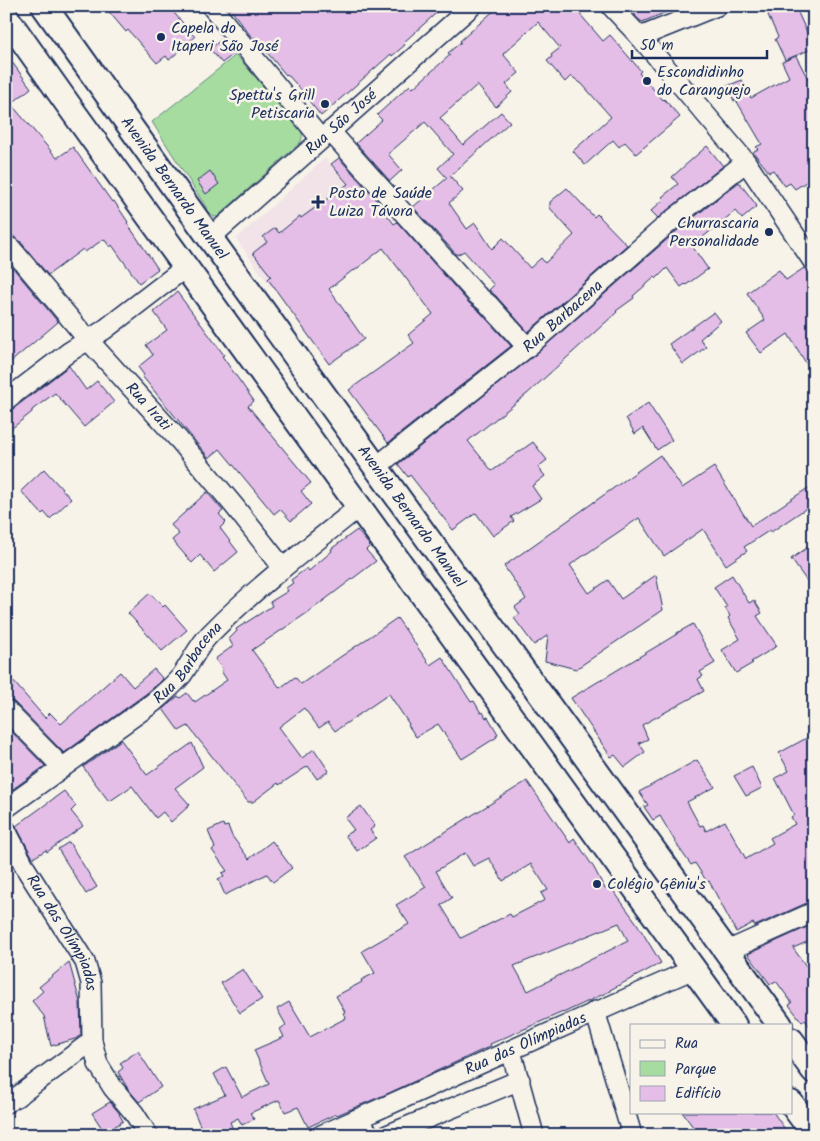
<svg xmlns="http://www.w3.org/2000/svg" width="820" height="1141" font-family="Kalam,sans-serif">
  <style>
    .built { fill: #f1e3e8 }
    .green { fill: #a6dca0; stroke: #60867f }
    .building { fill: #e4bee7; stroke: #1b2f5e; fill-rule: evenodd }
    .lines { fill: none; stroke-linecap: round; stroke-linejoin: round }
    .minor-casing { stroke: #1b2f5e; stroke-width: 22 }
    .major-casing { stroke: #1b2f5e; stroke-width: 28 }
    .minor { stroke: #f7f3e8; stroke-width: 19 }
    .major { stroke: #f7f3e8; stroke-width: 24 }
    .poi-dot { fill: #1b2f5e; stroke: #f7f3e8; stroke-width: 2 }
    .labels { text-anchor: middle; dominant-baseline: central; stroke-width: 5; stroke-linejoin: round; paint-order: stroke }
    .poi-label { font-size: 16px; fill: #1b2f5e; stroke: #f7f3e8; text-anchor: start }
    .street-label { font-size: 16px; fill: #1b2f5e; stroke: #f7f3e8 }
  </style>
  <rect width="100%" height="100%" fill="#f7f3e8"/>
  <filter id="ink" filterUnits="userSpaceOnUse"><feTurbulence type="fractalNoise" baseFrequency=".02" numOctaves="2"/><feDisplacementMap in="SourceGraphic" scale="10" xChannelSelector="R" yChannelSelector="G"/><feConvolveMatrix kernelMatrix="1 2 1 2 8 2 1 2 1" color-interpolation-filters="sRGB"/></filter>
  <g filter="url(#ink)">
    <path class="built" d="M325 158 345 182 375 223 306 255 270 286 236 239Z"/>
    <path class="green" d="M236 55 300 128C303 133 303 138 300 143L217 217H215L211 215 152 122Z"/>
    <path class="building" d="M104 6H168L195 37 169 60 166 56 157 63 128 30 126 32Z
      M228 6H444L403 43 405 45 392 56 391 54 321 116 305 96 306 95 287 74 286 75 254 37 253 39Z
      M499 6H573L603 41 610 35 641 71 639 73 663 100 664 99 680 117 636 154 625 142 619 147 613 140 585 165 573 151 611 117 582 84 571 76 565 82 547 61 552 57 551 55 560 48 538 22 503 54 519 73 506 84 512 92 496 107 477 85 440 118 463 145 501 112 510 122 450 176 463 191 449 203 467 229 475 223 492 249 503 238 530 268 541 258 545 263 574 235 550 208V202L567 188 594 217 597 214 627 245 528 332 496 296 489 290 494 285 464 251 457 255 413 207 447 178 438 168 453 154 425 122 388 154 402 170 390 181 356 143 382 120 377 115 410 85 413 88 450 55 448 53 461 42 460 41Z
      M632 6H679V7L642 22 636 17Z
      M772 6H795L814 48 785 60 775 39 778 37 768 15Z
      M223 38 235 53 222 63 210 49Z
      M6 54 31 88 11 104 57 158 73 147 112 202 114 201 128 222 127 223 158 269 139 283 112 245 110 247 104 239 85 252 83 249 48 275 20 241 14 237 6 228Z
      M796 56 809 81 814 78V177L795 189 790 183 785 186 773 170 769 172 753 152 758 149 756 147 762 144 736 100 734 101 727 86 742 80 751 98 789 77 782 62Z
      M707 146 723 166 658 218 651 211 664 199 662 197 678 184 672 177Z
      M339 158 373 196 394 224 397 222 469 303 480 312 511 346 388 443 349 390 414 343 408 335 433 314 383 248 354 271 353 270 329 289 364 339 329 364 268 279 271 276 253 253 267 242 263 237 275 228 279 233 300 216 301 218 348 184 331 164Z
      M210 171 219 184 206 194 197 181Z
      M739 182 757 206 742 219 735 211 692 246 708 269 686 285 685 284 681 287 667 268 656 279 655 277 633 296 634 298 616 311 617 312 527 394 468 441 492 471 533 442 547 460 538 467 545 476 532 486 541 499 511 517 514 521 493 536 476 513 453 530 410 475 408 477 398 464 536 354 679 229Z
      M13 268 58 322 6 366V273Z
      M804 268 809 273 813 274 814 276V376L788 334 761 353 746 333 765 320 747 293 779 270 786 280Z
      M177 292 224 355 222 356 254 401 248 406 311 483 301 491 311 504 291 521 280 509 274 514 220 449 209 458 142 376 144 375 138 367 153 355 146 345 167 330 154 312Z
      M714 312 721 321 700 339 706 347 683 364 669 344Z
      M69 366 86 390 97 381 114 402 84 427 55 393 32 410V412L6 433V411L13 409Z
      M648 403 672 440 657 450 643 428 635 434 626 418Z
      M660 455 682 488 714 467 751 526 814 484V503L771 532 770 530 744 547 747 551 726 565 703 529 664 556 639 518 570 565 589 593 608 580 621 599 656 575 663 610 576 669 545 661 548 635 534 645 514 618 520 614 515 607 526 599 504 566Z
      M44 469 71 499 50 519 44 512 42 514 21 491Z
      M207 492 223 511 219 514 226 522 220 528 238 552 214 572 200 555 192 563 172 540 179 534 171 525Z
      M357 530 370 546 366 550 376 561 310 611 252 650 280 688 295 677 301 684 397 618 430 665 442 657 471 702 474 701 481 713 483 712 486 718 488 717 498 734 496 735 497 737 462 759 438 724 416 737 408 725 409 724 389 694 335 731 328 722 319 728 304 708 279 727 302 758 314 749 329 771 317 779 308 766 279 785 278 783 253 802H248L188 726 179 731 163 709 178 696 180 698 187 693 193 701 194 700 195 702 227 680 221 671 223 670 215 659 233 646 229 639 237 631 236 629 272 606 270 602 288 591 286 588 293 583 291 580 307 568 309 571 332 551 331 549Z
      M814 543V591L791 559Z
      M732 575 749 603 754 600 762 613 757 616 777 646 751 662 753 663 736 673 722 650 740 639 728 618 730 616 725 608 727 607 714 587Z
      M150 593 163 607 165 605 187 630 162 651 128 613Z
      M693 624 715 663 700 672 703 676 698 679 704 691 642 725 648 739 639 743 645 752 625 767 615 755 611 757 571 698 677 634V633Z
      M154 669 163 679 161 681 147 693 64 753 14 702 9 699H6V673L45 718 50 713 61 724 120 672 133 687Z
      M6 726 45 766 6 794Z
      M814 734V901L809 902 755 926 753 923 736 932 709 881 707 882 695 863 691 865 679 848 660 816 653 820 644 807 648 805 639 792 697 760 715 787 687 802 700 826 703 825 706 831 725 821 746 859 773 843 770 838 795 824 791 817 794 815 775 778 789 771 779 753Z
      M121 740 147 775 192 743 203 767 175 788 190 805 171 822 163 812 156 818 132 786 110 801 108 800 83 767Z
      M752 767 762 788 746 796 734 776Z
      M527 781 570 843 574 838 594 868 605 889 610 886 636 922 661 963 610 990V991L563 1013V1012L490 1044 491 1046 389 1093 337 1115 336 1114 308 1127 298 1107 285 1112 279 1100 250 1113 254 1119 242 1125 238 1118 230 1122 235 1135H204L193 1109 225 1095 214 1074 226 1067 242 1097 269 1084 254 1050 284 1037 280 1029 286 1025 277 1009 289 1002 310 1037 346 1018 343 1013 345 1012 336 996 362 982 361 980 375 973 362 951 409 924 396 905 426 887 405 857ZM465 853 473 866 489 858 503 881 531 864 548 890 541 893 545 900 512 917 510 914 461 938 441 905 452 898 436 871ZM619 923 628 941 528 991 514 966Z
      M64 791 76 806 71 811 83 826 47 852 46 850 33 858 16 826Z
      M361 806 375 826 370 830 376 838 357 851 345 835 354 830 345 818Z
      M223 824 224 827 228 826 232 836 249 859 272 841 292 868 273 882 267 874 225 895 218 879 224 876 222 873 227 871 212 850 215 848 208 831Z
      M69 842 97 887 86 894 58 849Z
      M814 924V939L793 948 814 977V1032L805 1020 802 1022 789 1005 792 1003 776 981 770 984 748 954Z
      M69 962 80 1002 81 1035 75 1039 51 1046 44 1016 32 1001 43 991 39 987Z
      M243 969 262 999 240 1013 221 983Z
      M138 1051 161 1087 139 1102 128 1089 118 1072 123 1068 120 1063Z
      M110 1102 120 1114H119L123 1121 105 1133 92 1113Z
      M682 1112H773L789 1135H699Z"/>
    <g class="lines">
      <g class="minor-casing">
        <g id="minor">
          <path d="M211 6 321 139"/>
          <path d="M611 6 640 37 746 162 814 263"/>
          <path d="M640 37 717 6"/>
          <path d="M330 131 477 295 488 304 527 347"/>
          <path id="s1" d="M210 238 472 6"/>
          <path id="s2" d="M11 248 88 340 179 440 235 507 283 568"/>
          <path d="M6 400 69 352 104 330 186 267"/>
          <path id="s3" d="M376 467 529 346 672 220 746 162"/>
          <path d="M6 710 62 767"/>
          <path id="s4" d="M6 808 154 702C164 693 174 685 182 675 192 661 198 646 210 634 256 587 308 548 359 507"/>
          <path id="s5" d="M6 830 26 869 85 962 91 983 92 1041 98 1064 113 1088 134 1113 148 1135"/>
          <path d="M727 951 814 912"/>
          <path d="M595 1011 632 1135"/>
          <path d="M511 1051 534 1135"/>
          <path d="M6 1103 18 1096 92 1041"/>
          <path d="M357 1119 370 1135"/>
          <path id="s6" d="M321 1135C446 1080 569 1023 694 969"/>
          <path d="M387 1135 520 1080"/>
        </g>
      </g>
      <g class="major-casing">
        <g id="major">
          <path id="s7" d="M44 6 210 238 780 1025"/>
          <path d="M6 17 72 110 734 1025"/>
          <path d="M791 1040 814 1071"/>
          <path d="M791 1103 814 1134"/>
        </g>
      </g>
      <use href="#minor" class="minor"/>
      <use href="#major" class="major"/>
    </g>
  </g>
  <g class="poi-dot">
    <circle cx="161" cy="37" r="5"/>
    <circle cx="647" cy="81" r="5"/>
    <circle cx="325" cy="104" r="5"/>
    <path d="M315.5 194.5h5v5h5v5h-5v5h-5v-5h-5v-5h5z"/>
    <circle cx="769" cy="232" r="5"/>
    <circle cx="597" cy="884" r="5"/>
  </g>
  <g class="labels">
    <g class="poi-label">
      <text x="171" y="28">Capela do<tspan x="171" dy="18">Itaperi São José</tspan></text>
      <text x="657" y="72">Escondidinho<tspan x="657" dy="18">do Caranguejo</tspan></text>
      <text x="315" y="95" text-anchor="end">Spettu's Grill<tspan x="315" dy="18">Petiscaria</tspan></text>
      <text x="329" y="193">Posto de Saúde<tspan x="329" dy="18">Luiza Távora</tspan></text>
      <text x="759" y="223" text-anchor="end">Churrascaria<tspan x="759" dy="18">Personalidade</tspan></text>
      <text x="607" y="884">Colégio Gêniu's</text>
    </g>
    <g class="street-label">
      <text stroke="none"><textPath href="#s1" startOffset="175">Rua São José</textPath></text>
      <text stroke="none"><textPath href="#s7" startOffset="224">Avenida Bernardo Manuel</textPath></text>
      <text stroke="none"><textPath href="#s3" startOffset="240">Rua Barbacena</textPath></text>
      <text stroke="none"><textPath href="#s2" startOffset="210">Rua Irati</textPath></text>
      <text stroke="none"><textPath href="#s7" startOffset="629">Avenida Bernardo Manuel</textPath></text>
      <text stroke="none"><textPath href="#s4" startOffset="234">Rua Barbacena</textPath></text>
      <text stroke="none"><textPath href="#s5" startOffset="118">Rua das Olímpiadas</textPath></text>
      <text stroke="none"><textPath href="#s6" startOffset="224">Rua das Olímpiadas</textPath></text>
    </g>
  </g>
  <rect width="820" height="1141" fill="none" stroke="#f7f3e8" stroke-width="25"/>
  <rect x="12" y="12" width="795" height="1116" fill="none" stroke="#1b2f5e" stroke-width="2" filter="url(#ink)"/>
  <rect x="630" y="1024" width="162" height="90" fill="#f7f3e8" stroke="#9fa5b1"/>
  <rect x="640" y="1040" width="25" height="8" fill="#f7f3e8" stroke="#9fa5b1"/>
  <text x="675" y="1048" font-size="15" fill="#1b2f5e">Rua</text>
  <rect x="640" y="1061" width="25" height="15" fill="#a6dca0" stroke="#9fa5b1"/>
  <text x="675" y="1074" font-size="15" fill="#1b2f5e">Parque</text>
  <rect x="640" y="1086" width="25" height="15" fill="#e4bee7" stroke="#9fa5b1"/>
  <text x="675" y="1098" font-size="15" fill="#1b2f5e">Edifício</text>
  <path d="M632 50v8h135v-8" fill="none" stroke="#1b2f5e" stroke-width="2.5"/>
  <text x="640" y="50" font-size="15" fill="#1b2f5e" stroke="#f7f3e8" stroke-width="4" paint-order="stroke">50 m</text>
</svg>
